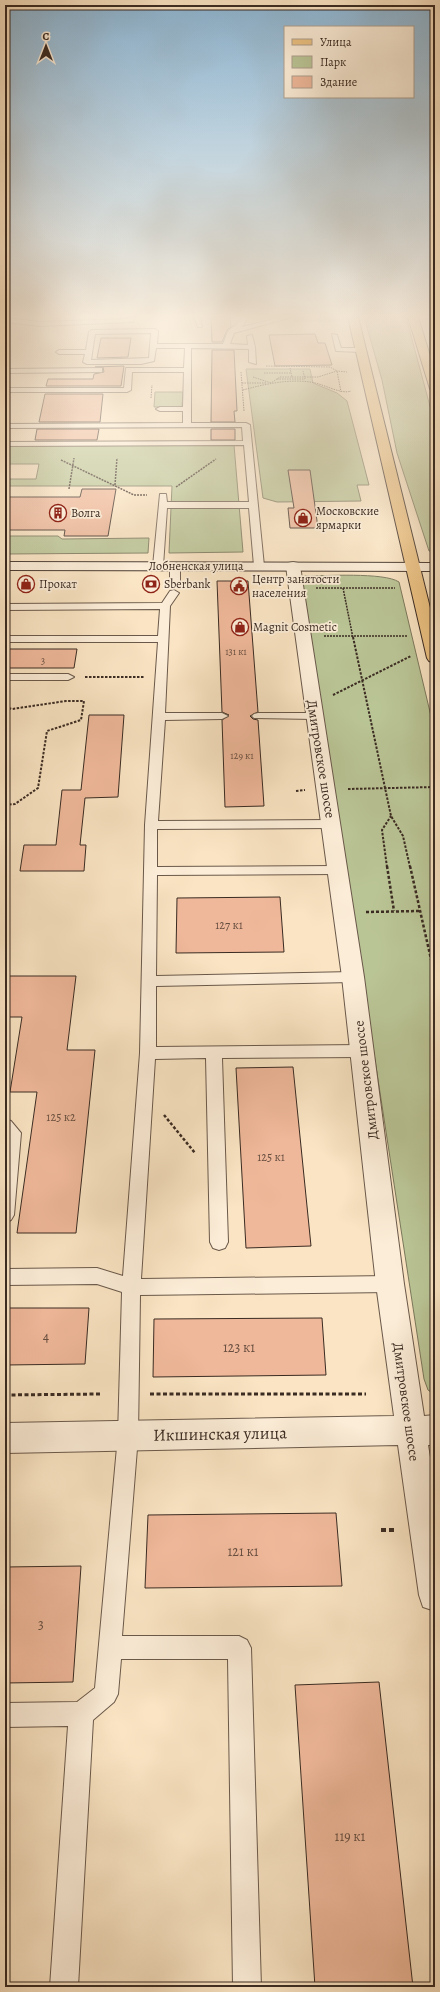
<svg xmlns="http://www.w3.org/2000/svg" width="440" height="1992" font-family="Alegreya,serif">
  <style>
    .green { fill: #bac596; stroke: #7a785c }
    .building { fill: #efb89a; stroke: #3a2b22 }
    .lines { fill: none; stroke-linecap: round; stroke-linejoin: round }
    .lane-casing { stroke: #6a594a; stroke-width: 2 }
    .street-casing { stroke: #6a594a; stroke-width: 2 }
    .secondary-casing { stroke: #3a2b22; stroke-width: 2 }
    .primary-casing { stroke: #3a2b22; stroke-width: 2 }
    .path-far5 { stroke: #3a2b22; stroke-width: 1; stroke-dasharray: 1.5 1; stroke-linecap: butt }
    .path-far4 { stroke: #3a2b22; stroke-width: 1.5; stroke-dasharray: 2 1; stroke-linecap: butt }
    .path-far3 { stroke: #3a2b22; stroke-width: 2; stroke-dasharray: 2.5 1.5; stroke-linecap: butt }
    .path-far2 { stroke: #3a2b22; stroke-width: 2.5; stroke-dasharray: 3 2; stroke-linecap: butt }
    .path-far1 { stroke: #3a2b22; stroke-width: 3; stroke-dasharray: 4 2.5; stroke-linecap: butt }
    .path { stroke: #3a2b22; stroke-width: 4; stroke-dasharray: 5 3; stroke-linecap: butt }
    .lane { fill: #fcedd8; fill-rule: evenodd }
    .street { fill: #fcedd8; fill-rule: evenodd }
    .secondary { fill: #fcedd8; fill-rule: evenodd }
    .primary { fill: #edc282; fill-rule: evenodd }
    .labels { text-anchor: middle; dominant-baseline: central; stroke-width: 3.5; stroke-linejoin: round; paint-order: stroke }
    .far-number-label { font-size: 10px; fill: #674e40 }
    .far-poi-label { font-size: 12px; fill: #3a2b22; stroke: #fcedd8; text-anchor: start }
    .far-street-label { font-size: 12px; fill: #3a2b22; stroke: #fcedd8 }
    .number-label { font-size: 12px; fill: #674e40 }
    .street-label { font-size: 14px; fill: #3a2b22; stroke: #fcedd8 }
    .near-number-label { font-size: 14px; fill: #674e40 }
    .near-street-label { font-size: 17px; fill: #3a2b22; stroke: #fcedd8 }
  </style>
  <rect width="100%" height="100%" fill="#fae4c3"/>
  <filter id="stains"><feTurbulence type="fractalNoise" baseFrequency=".005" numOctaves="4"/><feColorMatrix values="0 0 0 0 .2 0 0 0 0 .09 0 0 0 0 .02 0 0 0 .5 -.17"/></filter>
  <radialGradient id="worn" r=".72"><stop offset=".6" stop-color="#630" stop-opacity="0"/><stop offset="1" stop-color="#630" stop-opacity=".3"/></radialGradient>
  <path class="green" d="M300 317H338L340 321H294L295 318Z
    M364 317H406L435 425V551H429L397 453 382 380Z
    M246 369H310L313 383 337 393 347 401 369 485H357L361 501 277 502 263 498Z
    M155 392H183L182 407H154Z
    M234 445 243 552 169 553 172 486H5V479H36L39 464H5V446Z
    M5 536H58L62 539 149 538 148 553 5 554Z
    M304 576C324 576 384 572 399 582L435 733V1395L428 1390 424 1379 301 578Z"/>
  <path class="building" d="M211 317H230L231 327 227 330 222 342H212Z
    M315 334 318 343H325L332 365 275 366 269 335Z
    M101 338H131L128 357 97 358Z
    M212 350H234L237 411H234L235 422H211Z
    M95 367 124 366 121 386H46L48 379H93L94 374 104 372 103 367Z
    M45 394H103L100 422H39Z
    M37 429H99L97 440H35Z
    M211 429H235V440H211Z
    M288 470H310L318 528H290L288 508H294Z
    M82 489H116L108 536H64L65 530H5V497H80Z
    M217 581H248L258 712 250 716 253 719 258 720 264 806 225 807 222 720 229 715 222 712Z
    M5 649H77L74 668H5Z
    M89 715H124L118 797 85 798 80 845H86L84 871H20L24 845H56L62 790H81Z
    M280 897 284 952 176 953 177 898Z
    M5 976H76L67 1050H95L76 1233H17L37 1092H10L22 1017H5Z
    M293 1067 311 1246 246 1248 236 1068Z
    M5 1308H89L85 1364 5 1365Z
    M322 1318 326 1375 153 1377 154 1319Z
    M336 1513 342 1586 145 1588 148 1515Z
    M81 1566 73 1682 5 1683V1567Z
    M379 1682 413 1987H315L295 1685Z"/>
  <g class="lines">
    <g class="lane-casing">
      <path id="lane" d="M129 317H135L133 322 40 326 5 322V318L40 322 128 319Z
        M194 317H200L202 327H198Z
        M242 317H248L242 327 282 317H292L234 333 230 344 248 345 247 336 252 335 255 347 256 364 249 362V349L191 348V423H246L250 425 264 566 262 568 259 569 254 566 249 508H167L163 566 158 569 153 566 160 494H166L167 502H249L244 445 5 446V442L243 441 242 427 5 428V424L183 423V411H160L156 409 160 407H183L184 372H132L131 390 127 392H5V388H124L126 368H184L185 348H156L154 361 141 364H87L83 362 85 354H59L56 352 59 350H86L89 332 92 330 155 329 158 331 157 344H223L228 331 239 322ZM151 333 149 358 91 360 95 334Z
        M332 334 337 335 341 348H360L363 350 360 352 336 351Z
        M102 368V372H99L5 373V369Z
        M175 563 180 566V581L175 584 170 581V566Z
        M174 590 179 593 170 606 165 713H222L228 716 222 719 165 720 158 821 331 820 336 821 337 824 336 827 331 828 157 829V867L338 866 343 867 345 870 343 873 338 874 157 875 156 976 353 972 358 973 360 977 358 981 353 982 156 986V1047L363 1045 369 1047 371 1051 369 1055 363 1057 222 1058 228 1242 225 1248 219 1250 213 1248 210 1242 206 1058 155 1059 141 1279 390 1276 397 1278 399 1284 397 1290 390 1292 140 1295 138 1436 122 1636H239L247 1640 251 1648 261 1987H233L228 1659H121L118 1694 114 1702 93 1720 78 1987H50L68 1726 5 1727V1703L77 1702 95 1688 118 1436 122 1292 97 1284 5 1285V1269L97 1268 123 1276 140 1053 145 825 158 642H5V636H158L160 609 5 610V604L162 603 170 591Z
        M5 674H68L74 677 68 680H5Z
        M258 713H314L320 716 314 719 254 718 252 716 254 714Z
        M5 1119 11 1121 21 1133 14 1215 11 1220 5 1223Z"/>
    </g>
    <g class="street-casing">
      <path id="street" d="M293 562 298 563 300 566 364 977 404 1284 424 1416 435 1415V1445H428L435 1488V1611L423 1607 419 1595 398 1445 5 1453V1423L394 1416 376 1284 342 977 286 566 288 563Z"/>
    </g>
    <g class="secondary-casing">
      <path id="secondary" d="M5 562 435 563V571L5 570Z"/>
    </g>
    <g class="primary-casing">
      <path id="primary" d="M348 317H358L435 628V663L429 661 427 658Z
        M408 317H418L435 372V392L430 389Z"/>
    </g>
    <path class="path-far5" d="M162 317H183
      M266 366 330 367 337 371 341 392
      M241 372 244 411
      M264 373H291
      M253 377 271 383 280 377
      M280 377H292L290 368
      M292 377H318L337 371 347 372
      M277 379H305L303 371
      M242 383H267
      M243 390C265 384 288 379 310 382 322 383 341 395 351 391
      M151 398 152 385"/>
    <path class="path-far4" d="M61 460 134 495H147
      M115 485 117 458
      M176 487 216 459
      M69 489 74 458
      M316 588H395
      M343 588 353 638
      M324 636H408"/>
    <path class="path-far3" d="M353 637 391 816 403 836 410 867
      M85 677H144
      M333 695 411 656
      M5 707 12 709 66 701H84L81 720 47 731 38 788 15 804 5 805
      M348 789 435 787
      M296 791 305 790
      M387 867 382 830 391 816"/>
    <path class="path-far2" d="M387 866 394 911
      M410 866 435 977
      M366 912 420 911
      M164 1115 195 1153"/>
    <path class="path-far1" d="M150 1394H366
      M5 1395 100 1394"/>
    <path class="path" d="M381 1530H397"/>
    <use href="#lane" class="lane"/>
    <use href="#street" class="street"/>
    <use href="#secondary" class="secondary"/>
    <use href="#primary" class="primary"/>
  </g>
  <linearGradient id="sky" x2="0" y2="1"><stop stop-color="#8cb7d7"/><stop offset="0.53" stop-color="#fdf3e4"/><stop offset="1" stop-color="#fdf3e4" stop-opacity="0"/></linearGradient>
  <rect width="440" height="596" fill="url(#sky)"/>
  <defs>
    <g id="building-ring" transform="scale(0.9)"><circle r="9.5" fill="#fcedd8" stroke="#8f2418" stroke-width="1.5"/><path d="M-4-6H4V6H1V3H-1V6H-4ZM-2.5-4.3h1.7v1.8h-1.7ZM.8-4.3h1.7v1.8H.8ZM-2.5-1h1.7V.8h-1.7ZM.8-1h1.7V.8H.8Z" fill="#8f2418"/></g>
    <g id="shop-ring" transform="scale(0.9)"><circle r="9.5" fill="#fcedd8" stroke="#8f2418" stroke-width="1.5"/><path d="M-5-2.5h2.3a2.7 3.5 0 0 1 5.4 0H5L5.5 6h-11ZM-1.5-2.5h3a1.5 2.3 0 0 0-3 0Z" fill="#8f2418"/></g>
    <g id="bank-ring" transform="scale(0.9)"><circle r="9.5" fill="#fcedd8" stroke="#8f2418" stroke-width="1.5"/><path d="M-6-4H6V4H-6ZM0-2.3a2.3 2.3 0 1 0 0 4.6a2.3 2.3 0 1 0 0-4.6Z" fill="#8f2418"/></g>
    <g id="civic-ring" transform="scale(0.9)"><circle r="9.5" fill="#fcedd8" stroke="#8f2418" stroke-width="1.5"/><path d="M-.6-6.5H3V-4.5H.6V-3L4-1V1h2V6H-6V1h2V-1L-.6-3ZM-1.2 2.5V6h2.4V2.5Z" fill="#8f2418"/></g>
  </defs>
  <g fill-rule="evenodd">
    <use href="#building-ring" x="58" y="513"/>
    <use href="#shop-ring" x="303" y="518"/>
    <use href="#shop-ring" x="26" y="584"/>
    <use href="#bank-ring" x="151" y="584"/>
    <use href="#civic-ring" x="239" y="586"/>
    <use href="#shop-ring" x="240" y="627"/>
  </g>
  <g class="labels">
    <g class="far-number-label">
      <text x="236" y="651">131 к1</text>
      <text x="43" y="660">3</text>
      <text x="242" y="755">129 к1</text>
    </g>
    <g class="far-poi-label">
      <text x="316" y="511">Московские<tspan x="316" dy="14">ярмарки</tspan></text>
      <text x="71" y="513">Волга</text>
      <text x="252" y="579">Центр занятости<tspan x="252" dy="14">населения</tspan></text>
      <text x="39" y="584">Прокат</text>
      <text x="164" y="584">Sberbank</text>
      <text x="253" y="627">Magnit Cosmetic</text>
    </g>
    <g class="far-street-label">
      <text x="196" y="566">Лобненская улица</text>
    </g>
    <g class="number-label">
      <text x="229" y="925">127 к1</text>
      <text x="61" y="1117">125 к2</text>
      <text x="271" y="1157">125 к1</text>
    </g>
    <g class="street-label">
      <text transform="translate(321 759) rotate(81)">Дмитровское шоссе</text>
      <text transform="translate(366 1080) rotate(-97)">Дмитровское шоссе</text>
      <text transform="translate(406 1402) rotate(82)">Дмитровское шоссе</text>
    </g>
    <g class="near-number-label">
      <text x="46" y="1336">4</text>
      <text x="239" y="1347">123 к1</text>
      <text x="243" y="1551">121 к1</text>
      <text x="41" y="1624">3</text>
      <text x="350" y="1836">119 к1</text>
    </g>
    <g class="near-street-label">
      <text transform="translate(220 1434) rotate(-1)">Икшинская улица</text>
    </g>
  </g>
  <rect width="440" height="1992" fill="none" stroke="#fae4c3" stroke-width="20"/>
  <rect x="6" y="6" width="428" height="1980" fill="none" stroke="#3a2b22" stroke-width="2"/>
  <rect x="10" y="10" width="420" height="1972" fill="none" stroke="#3a2b22"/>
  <rect x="284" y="26" width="130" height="72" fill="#fcedd8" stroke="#ae9f8f"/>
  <rect x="292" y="39" width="20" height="6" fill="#edc282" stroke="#ae9f8f"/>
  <text x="320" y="46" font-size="12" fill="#3a2b22">Улица</text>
  <rect x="292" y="56" width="20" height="12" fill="#bac596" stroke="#ae9f8f"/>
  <text x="320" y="66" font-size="12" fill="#3a2b22">Парк</text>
  <rect x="292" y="76" width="20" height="12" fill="#efb89a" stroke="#ae9f8f"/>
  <text x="320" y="86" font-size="12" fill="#3a2b22">Здание</text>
  <g transform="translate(46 46)" stroke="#fcedd8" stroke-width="3" paint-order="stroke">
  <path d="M0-3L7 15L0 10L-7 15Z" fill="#3a2b22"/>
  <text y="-6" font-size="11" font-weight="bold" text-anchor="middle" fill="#3a2b22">С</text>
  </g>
  <rect width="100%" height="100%" filter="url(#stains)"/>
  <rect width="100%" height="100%" fill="url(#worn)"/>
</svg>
